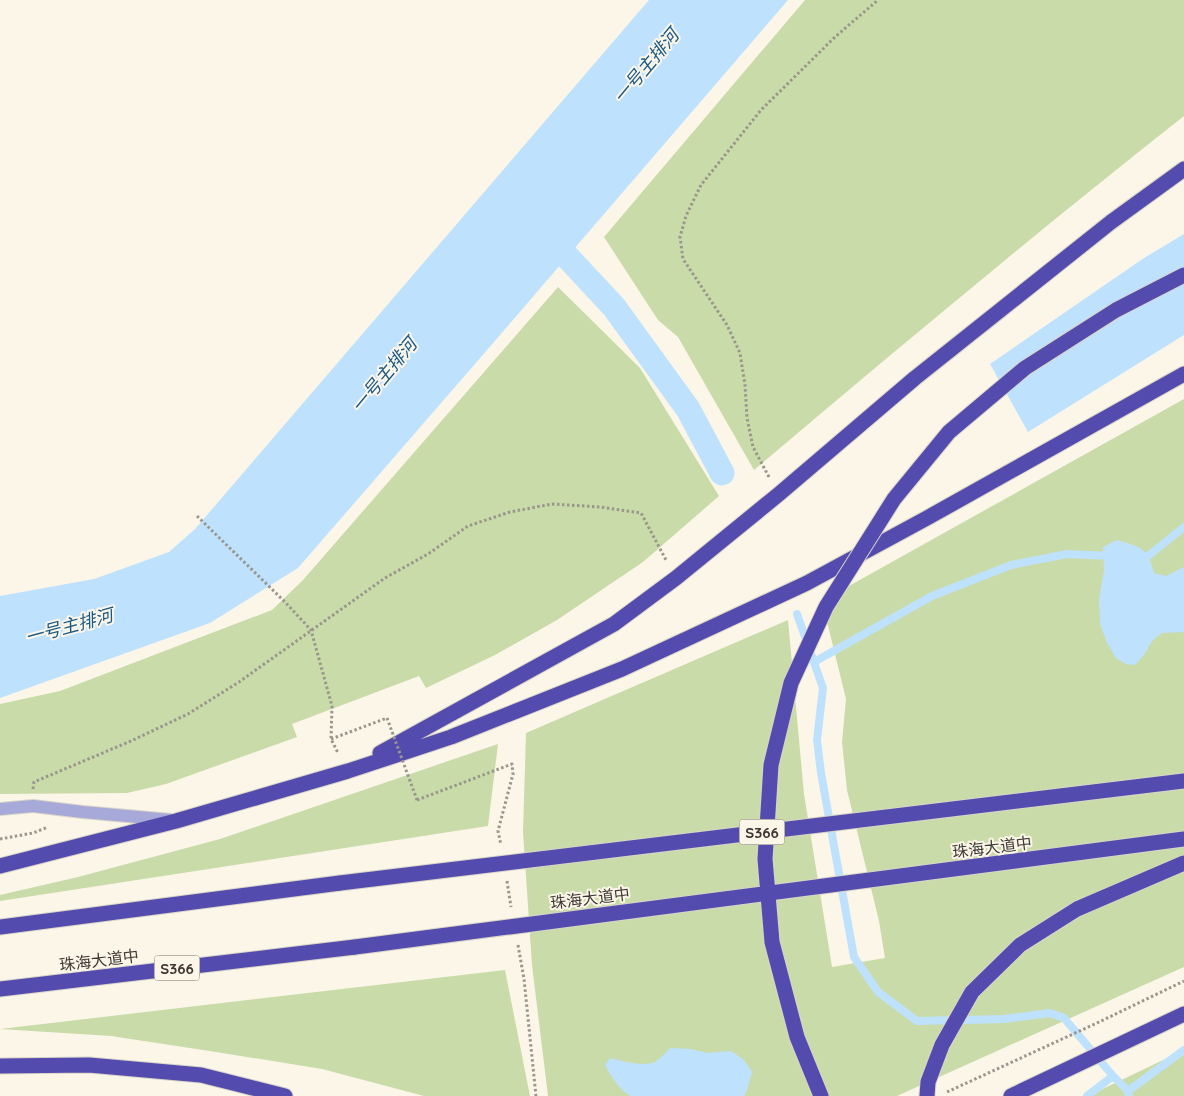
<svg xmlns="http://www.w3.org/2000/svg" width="1184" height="1096" font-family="Quicksand,'Noto Sans SC',sans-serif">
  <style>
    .green { fill: #c9dba9 }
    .water { fill: #bee1fe }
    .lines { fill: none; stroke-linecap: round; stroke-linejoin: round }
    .stream { stroke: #bee1fe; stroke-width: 8 }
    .canal { stroke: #bee1fe; stroke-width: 25 }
    .lane-casing { stroke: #d9d4c8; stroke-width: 14 }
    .highway-casing { stroke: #d9d4c8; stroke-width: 17 }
    .path { stroke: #9a968d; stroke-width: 3; stroke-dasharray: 2.5 2.5; stroke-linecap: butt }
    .lane { stroke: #a7a9d8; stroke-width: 12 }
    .highway { stroke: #534bad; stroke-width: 15 }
    .highway-bridge-casing { stroke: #d9d4c8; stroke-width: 17; stroke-linecap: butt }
    .path-bridge { stroke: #9a968d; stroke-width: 3; stroke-dasharray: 2.5 2.5; stroke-linecap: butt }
    .highway-bridge { stroke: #534bad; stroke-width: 15 }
    .labels { text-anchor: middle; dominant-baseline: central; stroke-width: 4; stroke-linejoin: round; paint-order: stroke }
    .shield { fill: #fcf6e9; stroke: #75716a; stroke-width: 1 }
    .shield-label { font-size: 15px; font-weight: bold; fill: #3b3834 }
    .street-label { font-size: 16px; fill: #3b3834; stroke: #fcf6e9 }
    .water-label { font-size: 18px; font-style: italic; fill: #195986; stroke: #fcf6e9 }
  </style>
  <rect width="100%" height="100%" fill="#fcf6e9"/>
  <path class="green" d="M805 0H1184V116C1038 231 896 350 754 470L678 337 658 320 604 237Z
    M558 287 640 368 719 496 643 562 557 620 495 655 426 688 419 676 292 724 297 737 166 784 127 793 0 794V704L60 691 272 610 303 580Z
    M1184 399V967L897 1096H548L532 965 523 832 526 733 788 620 804 794 832 967 885 958 879 921 847 790 842 742 846 699 822 601Z
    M498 744 488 826 0 901V895L78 877 220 839Z
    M505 970 530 1096H424L322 1069 216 1052 111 1036 0 1029Z
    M1184 1050V1096H1088Z"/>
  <path class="water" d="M649 0H788L494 342 298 568 210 623 0 698V596L94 579 169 552 195 529Z
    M1184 234V335L1028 432 990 364 1144 258Z
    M1117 540C1140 547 1148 547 1154 573L1166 576 1184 567V632L1162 633 1152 641 1144 655 1135 665 1126 664 1116 658 1107 643 1100 624 1099 599 1104 570 1103 547Z
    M670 1048 690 1049 708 1053 731 1051 744 1060 752 1072 747 1090 744 1096H631C619 1090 611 1076 605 1065L610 1058C621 1061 644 1067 655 1062 660 1059 666 1052 670 1048Z"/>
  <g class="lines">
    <path class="stream" d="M1139 556H1148L1184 527
      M797 614 823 688 817 740 821 773 854 957 878 992 917 1021 1004 1019 1050 1013 1064 1018 1113 1076 1128 1091 1129 1096
      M814 662 932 596 1011 565 1067 554 1112 556
      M1128 1091 1184 1050
      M1087 1096 1113 1076"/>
    <path class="canal" d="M545 233 614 307 688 409 722 473"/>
    <g class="lane-casing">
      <path id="lane" d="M0 809 33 806 83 812 171 820"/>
    </g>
    <g class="highway-casing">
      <path id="highway" d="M380 753 614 624 676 578 779 494 915 378 1111 222 1184 169
        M0 866 176 821 348 771 451 737 622 669 807 583 927 518 1184 374
        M0 927 340 883
        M0 989 355 947
        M0 1066 89 1065 201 1075 285 1096
        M927 1096 928 1082 942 1045 972 992 1020 945 1077 909 1184 863
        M1011 1096 1184 1014"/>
    </g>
    <path class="path" d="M769 477 753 447 747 418 745 385 740 353 727 325 683 259 680 237 686 216 701 185 761 110 835 37 878 0
      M197 516 285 602 311 630 332 706 331 739 338 753
      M331 739 387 718
      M33 789 34 782 131 741 188 714 239 682 385 578 428 554 468 526 510 512 552 504 600 507 641 513 666 560
      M417 800 512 764 513 774 498 831 501 845
      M0 839 33 833 48 827
      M507 881 511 907
      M518 945 524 979 536 1096
      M947 1092 1097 1023 1184 981"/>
    <use href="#lane" class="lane"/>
    <use href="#highway" class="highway"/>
    <g class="highway-bridge-casing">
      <path id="highway-bridge" d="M340 883 1184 781
        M355 947 1184 839
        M821 1096 797 1037 772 942 765 859 771 765 791 683 826 607 894 499 949 432 1025 368 1116 310 1184 275"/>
    </g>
    <path class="path-bridge" d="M387 718 417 800"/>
    <use href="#highway-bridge" class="highway-bridge"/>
  </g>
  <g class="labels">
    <g class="shield">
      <rect x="739.5" y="819.5" width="45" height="25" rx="4"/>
      <rect x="154.5" y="955.5" width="45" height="25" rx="4"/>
    </g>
    <g class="shield-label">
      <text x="762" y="832">S366</text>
      <text x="177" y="968">S366</text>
    </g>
    <g class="street-label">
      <text transform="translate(992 847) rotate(-7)">珠海大道中</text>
      <text transform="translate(590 898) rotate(-7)">珠海大道中</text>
      <text transform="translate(99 960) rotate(-7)">珠海大道中</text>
    </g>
    <g class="water-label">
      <text transform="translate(646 66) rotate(-50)">一号主排河</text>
      <text transform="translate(384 375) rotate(-50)">一号主排河</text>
      <text transform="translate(69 626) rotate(-15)">一号主排河</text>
    </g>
  </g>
</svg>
